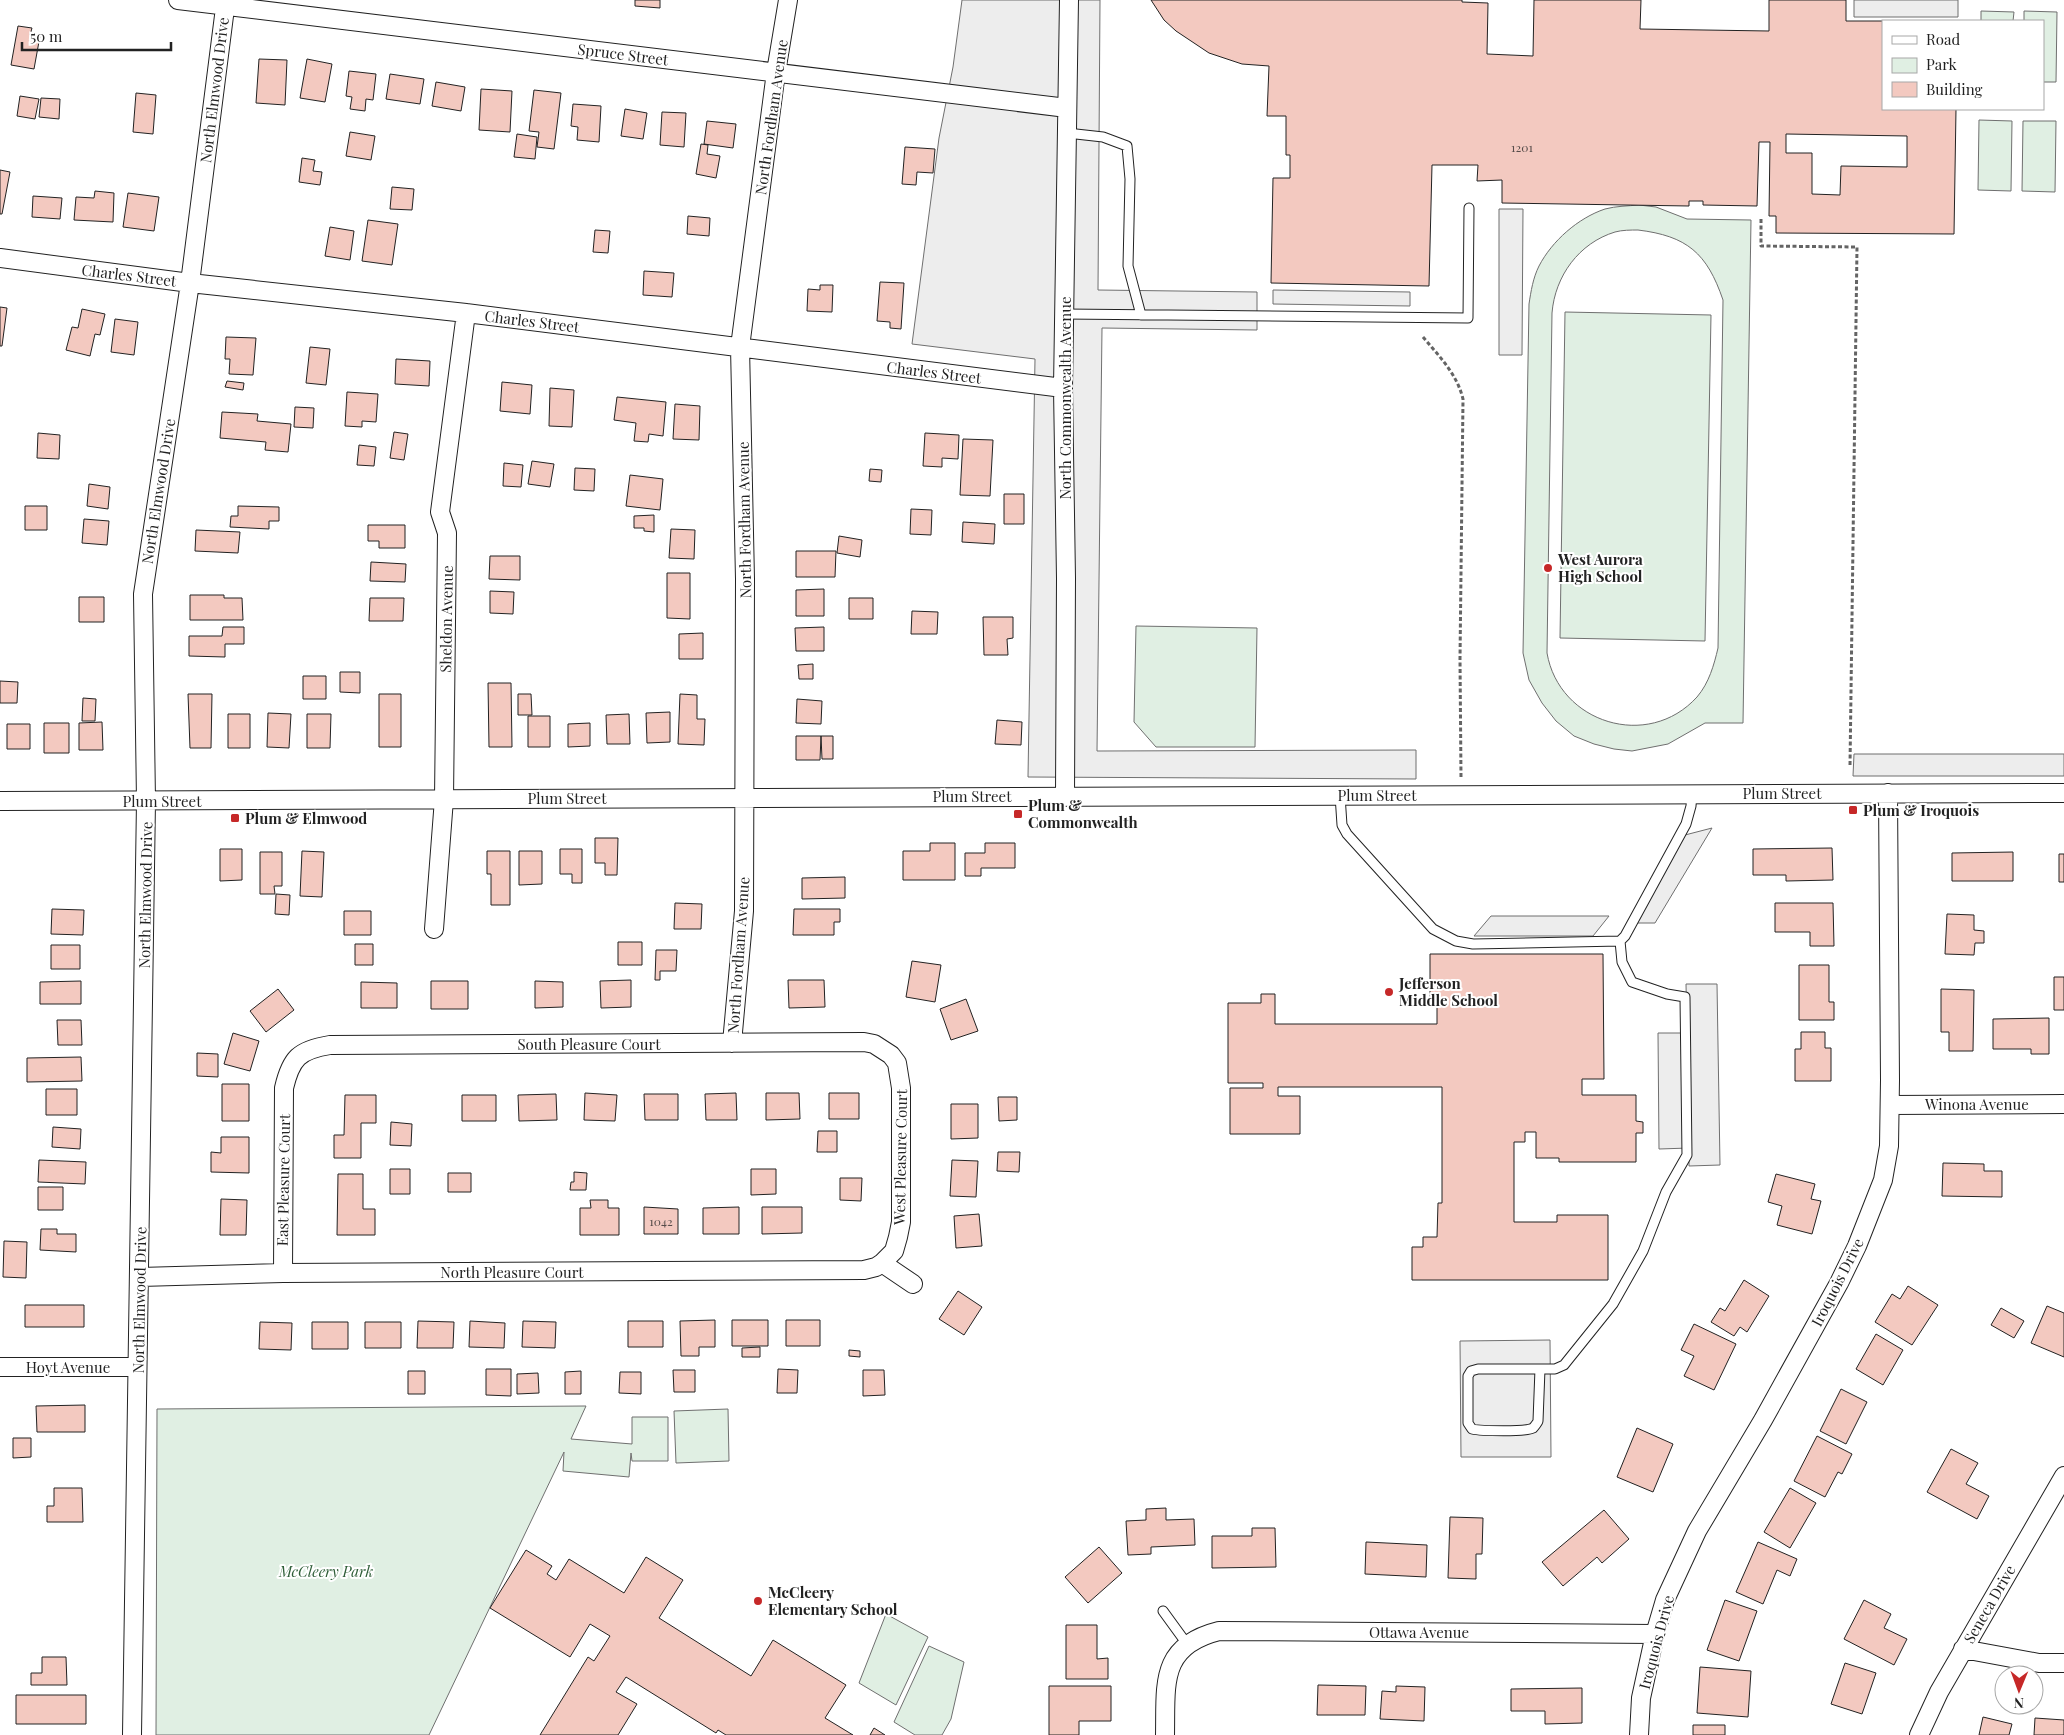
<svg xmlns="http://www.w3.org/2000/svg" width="2064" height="1735" font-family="'Playfair Display',serif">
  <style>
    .green { fill: #e0efe3; stroke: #6f6f6f; fill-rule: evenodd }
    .parking { fill: #ededed; stroke: #6f6f6f }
    .building { fill: #f3c9c0; stroke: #222; fill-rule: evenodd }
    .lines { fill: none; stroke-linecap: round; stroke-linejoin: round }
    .lane-casing { stroke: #222; stroke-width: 11 }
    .street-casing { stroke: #222; stroke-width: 20 }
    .path { stroke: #646464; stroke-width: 3; stroke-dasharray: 4 2.5; stroke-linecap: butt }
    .lane { stroke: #fff; stroke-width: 9 }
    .street { stroke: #fff; stroke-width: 18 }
    .poi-dot { fill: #c62828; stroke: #fff; stroke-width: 2 }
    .labels { text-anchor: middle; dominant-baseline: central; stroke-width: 4; stroke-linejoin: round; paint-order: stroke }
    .number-label { font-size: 12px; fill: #564c4a }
    .street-label { font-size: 15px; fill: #222; stroke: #fff }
    .poi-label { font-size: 15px; font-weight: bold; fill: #222; stroke: #fff; text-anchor: start }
    .park-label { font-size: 15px; font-style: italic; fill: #2f5e38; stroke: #fff }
  </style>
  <rect width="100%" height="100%" fill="#fff"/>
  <path class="green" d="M1981 11 2014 12 2013 21H1981Z
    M2024 11 2057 12 2056 82H2043V21H2024Z
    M1979 120 2012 121 2011 191 1978 190Z
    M2023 121H2056L2055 192 2022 191Z
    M1639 205 1656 207 1687 219 1751 220 1743 723H1705L1668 744 1632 751 1614 749 1594 744 1574 736 1556 721 1542 703 1529 680 1523 653 1529 304C1531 291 1533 278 1539 266 1552 241 1578 218 1605 209 1616 206 1628 206 1639 205ZM1638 230C1687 236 1707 253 1723 300L1718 648C1714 665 1709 683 1697 697 1648 751 1559 723 1547 653L1552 313C1555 276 1579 243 1615 232 1622 230 1631 230 1638 230Z
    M1565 312 1711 315 1705 641 1560 638Z
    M1136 626 1257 628 1255 747H1156L1134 722Z
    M586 1406 571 1439 632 1444V1417H668V1461H632L631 1453 629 1477 563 1471 564 1452 429 1735H156L157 1409Z
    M728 1409 729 1461 676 1463 674 1411Z
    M886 1614 928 1637 896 1705 859 1683Z
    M929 1646 964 1662 951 1719 942 1735H915L894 1722Z"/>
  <path class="parking" d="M962 0H1100L1098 290 1257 292V330L1102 328 1097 751 1416 750V779L1028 777 1035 359 912 344 939 138 953 67Z
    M1854 0H1958V17H1854Z
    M1499 209H1523L1522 355H1499Z
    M1273 290 1410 292V306L1273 304Z
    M1854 754H2064V776H1853Z
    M1712 828 1655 923H1637L1685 835Z
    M1491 916H1609L1593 936H1474Z
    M1686 984H1717L1720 1165 1689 1166V1148L1659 1149 1658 1033H1687Z
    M1550 1340 1551 1457H1461L1460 1341Z"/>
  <path class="building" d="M635 0H660V8L635 6Z
    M1151 0H1462V2L1488 3 1487 54 1533 56 1534 0H1641L1640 29 1769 31V0H1846V21H1884L1883 109H1956L1954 234 1776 233V216H1769L1770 142H1759L1757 206 1703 205V201H1689V206L1502 203V180L1477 181 1478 165H1432L1429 286 1271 283 1273 178H1290V155H1286V116H1267L1269 66 1242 64 1209 53 1176 31 1164 20ZM1786 134 1907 136V167L1841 166 1840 195 1812 194V153H1786Z
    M18 26 32 28 30 35 40 36 34 69 11 65Z
    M259 59 287 60 285 105 256 103Z
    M307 59 332 64 325 102 300 98Z
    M349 71 376 74 373 100 366 99 365 111 350 109 352 97 346 96Z
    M390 74 424 79 420 104 386 99Z
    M436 82 465 87 461 111 432 106Z
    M481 89 512 91 510 132 479 130Z
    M534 90 561 93 554 149 537 147 539 132 529 131Z
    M136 93 156 95 153 134 133 132Z
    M20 96 39 99 35 119 17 116Z
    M41 98 60 99 59 119 39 117Z
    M573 104 601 106 599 142 577 140 578 127 571 126Z
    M625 109 647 113 643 139 621 136Z
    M662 112 686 113 684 147 660 145Z
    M707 121 736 124 733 148 704 144Z
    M350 132 375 136 371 160 346 156Z
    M517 134 537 137 535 159 514 157Z
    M701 144 708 145 707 154 720 156 716 178 696 174Z
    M905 147 935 149 933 173 917 172 916 185 902 184Z
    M302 158 315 160 313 171 322 172 320 185 299 182Z
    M0 170 10 172 2 214H0Z
    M392 187 414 189 412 210 390 209Z
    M95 191 114 193 113 222 74 220 76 197 94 198Z
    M128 193 159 197 154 231 123 227Z
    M33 196 62 198 60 219 32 217Z
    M688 216 710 218 709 236 687 234Z
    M368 220 398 224 392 265 362 261Z
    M330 227 354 231 350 260 325 256Z
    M595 230 610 231 608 253 593 252Z
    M644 271 674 273 672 297 643 295Z
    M880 282 904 283 901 329 890 328V322L877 321Z
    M820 285H833L832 312 807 311 808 289 820 290Z
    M0 307 7 308 2 346H0Z
    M82 309 105 314 100 335 95 334 90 356 66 350 72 327 78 328Z
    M115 319 138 322 134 355 111 352Z
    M226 337 256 338 253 375 229 374 230 359H225Z
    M310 347 330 349 326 385 306 383Z
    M396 359 430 361 429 386 395 384Z
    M227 381 244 383 243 390 225 387Z
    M502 382 532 385 530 414 500 411Z
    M550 388 574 390 572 427 549 426Z
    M347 392 378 394 376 422 362 421V427L345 426Z
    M617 397 666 402 663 436 649 434 648 442 634 441 636 423 614 420Z
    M675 404 700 406 699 440 673 439Z
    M295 407 314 408 313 428 294 427Z
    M222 412 258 414 257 421 291 424 288 452 265 450 266 442 220 438Z
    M394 432 408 434 404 460 390 458Z
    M38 433 60 435 59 459 37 458Z
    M925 433 959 435 958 459 942 458V467L923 466Z
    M963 439 993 440 990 496 960 495Z
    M359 445 376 447 374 466 357 465Z
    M532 461 554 464 550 487 528 484Z
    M504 463 523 465 521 487 503 486Z
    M575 468 595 469 594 491 574 490Z
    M870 469 882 470 881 482 869 481Z
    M630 475 663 479 660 510 626 506Z
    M89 484 110 487 108 509 87 506Z
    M1004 494H1024V524H1004Z
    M25 506H47V530H25Z
    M238 506 279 507V521H269V529L230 527 231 516H238Z
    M911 509 932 510 931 535 910 534Z
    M654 515V532L644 531V528H634V516Z
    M84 519 109 521 107 545 82 543Z
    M963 522 995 524 994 544 962 542Z
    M368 525H405V548H379V541H368Z
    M671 529 695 530 694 559 669 558Z
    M196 530 240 532 238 553 195 551Z
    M839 536 862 540 860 557 837 553Z
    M796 551H836L835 577H796Z
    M490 556H520V580L489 579Z
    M371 562 406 564 405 582 370 581Z
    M667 573H690V619L667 618Z
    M824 589V616H796V590Z
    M490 591 514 592 513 614 490 613Z
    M190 595H224V598H242L243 620H190Z
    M79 597H104V622H79Z
    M370 598H404L403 621H369Z
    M849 598H873V619H849Z
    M912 611 938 612 937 634H911Z
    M983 617H1013V638L1007 639 1008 655H984Z
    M223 627H244V644H225V657L189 656V636H222Z
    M824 627V651H796L795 628Z
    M703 633V659H679V634Z
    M813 664V679H799L798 665Z
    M340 672H360V693L340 692Z
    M303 676H326V699H303Z
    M0 681 18 682 17 703H0Z
    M488 683H511L512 747H489Z
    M188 694H212L211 748H190Z
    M379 694H401V747H379Z
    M518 694H531L532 715H518Z
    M680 694 697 695V719H705L704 745 678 744Z
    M83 698 96 699 95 721H82Z
    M797 699 822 701 821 724 796 723Z
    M670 712V742L647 743 646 713Z
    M268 713 291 714 289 748 267 747Z
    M228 714H250V748H228Z
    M307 714H331L330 748H307Z
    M629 714 630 744H607L606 715Z
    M528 716H550V747H528Z
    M997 720 1022 722 1021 745 995 744Z
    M102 722 103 750H79V723Z
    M44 723H69V753H44Z
    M590 723V746L568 747V724Z
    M7 724H30V749H7Z
    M796 736H821L820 760H796Z
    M821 736H833V759H822Z
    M595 838H618L617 875H605V863H595Z
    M930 843H955V880H903V851H930Z
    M985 843H1015V868H981V876H965V853H985Z
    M1832 848 1833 880 1786 881V875H1753V849Z
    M220 849H242V880L220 881Z
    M560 849H582V883H572V874H560Z
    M302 851 324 852 322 897 300 896Z
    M487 851H510V905H491V874H487Z
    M519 851H542V884L519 885Z
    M260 852H282V886H274L275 894H260Z
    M2013 852V881H1952V853Z
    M2059 854H2064V882H2059Z
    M845 877V898L802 899V878Z
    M276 894 290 895 289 915 275 914Z
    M675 903 702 904 701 929H674Z
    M1775 903H1833L1834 946H1810V932H1775Z
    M52 909 84 910 83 935 51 934Z
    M794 909H840V922H834V935H793Z
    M344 911H371V935H344Z
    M1947 914 1974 915V930L1984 931V943H1975L1974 955 1945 954Z
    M618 942H642V965H618Z
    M355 944H373V965H355Z
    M51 945H80V969H51Z
    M656 950H677L676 971H660V980H655Z
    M1430 954H1603L1604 1079H1582V1095H1636V1121L1643 1122V1133H1636V1162H1559V1158H1536V1132H1525V1142H1514V1222H1557V1215H1608V1280H1412V1247H1423V1237H1437L1438 1203H1442V1087H1278V1096H1300V1134H1230V1088H1263V1083H1228V1003H1261V994H1275V1024H1437V998H1430Z
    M912 961 941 965 935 1002 906 997Z
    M1799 965H1829V1002H1834V1020H1799Z
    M2054 977H2064V1010H2054Z
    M631 980V1007L601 1008 600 981Z
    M788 980H824L825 1007 789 1008Z
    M81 981V1004H40V982Z
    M431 981H468V1009H431Z
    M535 981 563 982V1007L535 1008Z
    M361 982 397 983V1008H361Z
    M278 989 294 1010 266 1032 250 1011Z
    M1941 989 1974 990 1973 1051H1949V1032H1941Z
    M966 999 978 1031 951 1040 940 1009Z
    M2049 1018V1054H2031V1049H1993V1019Z
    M57 1020H81L82 1045H58Z
    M1801 1032H1825V1048H1831V1081H1795V1049H1801Z
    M233 1033 259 1041 250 1071 224 1064Z
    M197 1053 218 1054V1077L197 1076Z
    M81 1057 82 1081 27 1082V1058Z
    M222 1084H249V1121H222Z
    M46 1089H77V1115H46Z
    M585 1093 617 1095 615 1121 584 1120Z
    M736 1093 737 1120H706L705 1094Z
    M766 1093H799L800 1119 766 1120Z
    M829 1093H859V1119H829Z
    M556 1094 557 1120 519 1121 518 1095Z
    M644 1094H678V1120H645Z
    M345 1095H376V1123H361V1158H334V1135H344Z
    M462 1095H496V1121H462Z
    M998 1097H1017V1120L999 1121Z
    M951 1104H978V1138L951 1139Z
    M391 1122 412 1124 411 1146 390 1145Z
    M53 1127 81 1129 80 1149 52 1147Z
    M818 1131H837V1152H817Z
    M221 1137H249V1173L211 1172V1152L221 1153Z
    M998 1152H1020L1019 1172 997 1171Z
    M39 1160 86 1162 85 1184 38 1182Z
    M952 1160 978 1161 976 1197 950 1196Z
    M1943 1163 1984 1164V1171H2002V1197L1942 1196Z
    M390 1169H410V1194H390Z
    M751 1169H776V1194L751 1195Z
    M574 1172 587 1173 586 1190H570L571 1182H574Z
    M448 1173H471V1192H448Z
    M338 1174H363V1209H375V1235H337Z
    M1776 1174 1815 1184 1811 1199 1821 1201 1812 1234 1777 1225 1782 1206 1768 1202Z
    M840 1178H862L861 1201 840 1200Z
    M38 1187H63V1210H38Z
    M221 1199 247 1200 246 1235H220Z
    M590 1200H608V1208H619V1235H580V1208H591Z
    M644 1207 678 1209V1234H644Z
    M739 1207V1234H703V1208Z
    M762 1207H802V1233L762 1234Z
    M979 1214 982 1246 956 1248 954 1216Z
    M41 1229H57V1234H76V1252L40 1250Z
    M4 1241 27 1242 26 1278 3 1277Z
    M1744 1280 1769 1296 1747 1332 1740 1327 1734 1336 1711 1322 1720 1308 1725 1311Z
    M1908 1286 1938 1305 1912 1345 1875 1322 1892 1294 1900 1299Z
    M958 1291 982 1307 964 1335 939 1319Z
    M25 1305H84V1327H25Z
    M2047 1306 2064 1313V1357L2031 1343Z
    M2001 1308 2024 1321 2014 1338 1991 1325Z
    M715 1320V1347H699V1356H681L680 1321Z
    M732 1320H768V1346H732Z
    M786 1320H820V1346H786Z
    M418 1321 454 1322 453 1348H417Z
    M470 1321 505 1323 504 1348 469 1347Z
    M523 1321 556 1322 555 1348 522 1347Z
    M628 1321H663V1347H628Z
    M260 1322 292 1323 291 1350 259 1349Z
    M312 1322H348V1349H312Z
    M365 1322H401V1348H365Z
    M1694 1324 1736 1344 1714 1390 1684 1376 1694 1356 1681 1350Z
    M1876 1334 1903 1350 1883 1385 1856 1369Z
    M760 1347V1357H742V1348Z
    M849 1350 860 1351V1357L849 1356Z
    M486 1369H511V1396L486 1395Z
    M778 1369 798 1370 797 1393H777Z
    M673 1370H695V1392H674Z
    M863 1370H884L885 1395 863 1396Z
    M408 1371H425V1394H408Z
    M581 1371V1394H565V1372Z
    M620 1372H641V1394L619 1393Z
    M538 1373 539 1393 517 1394V1374Z
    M1841 1389 1867 1402 1846 1444 1820 1431Z
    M85 1405V1432H37L36 1406Z
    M1637 1428 1673 1444 1653 1492 1617 1477Z
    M1817 1436 1852 1454 1842 1474 1838 1472 1825 1497 1794 1481Z
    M13 1438H31V1457L13 1458Z
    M1951 1449 1978 1463 1966 1484 1989 1496 1977 1519 1927 1492Z
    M54 1488H82L83 1522H47V1506H54Z
    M1790 1488 1816 1503 1790 1548 1764 1532Z
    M1166 1508V1520L1194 1519 1195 1545 1151 1547V1554L1128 1555 1126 1521 1146 1520V1509Z
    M1604 1510 1629 1539 1602 1563 1597 1557 1563 1586 1542 1562Z
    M1450 1517 1483 1518 1482 1554H1476V1579L1448 1578Z
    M1252 1528H1275L1276 1567 1212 1568V1536H1252Z
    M1366 1542 1427 1545 1426 1577 1365 1574Z
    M1758 1542 1797 1559 1790 1576 1777 1570 1763 1604 1736 1592Z
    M1099 1547 1122 1573 1088 1603 1065 1577Z
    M526 1550 552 1566 547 1574 556 1580 569 1559 624 1593 646 1557 683 1580 659 1618 751 1676 773 1640 846 1685 825 1718 853 1735H726L718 1730 716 1733 626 1677 616 1692 637 1704 618 1735H540L588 1657 594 1661 610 1636 590 1624 570 1657 490 1608Z
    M1725 1600 1757 1611 1739 1661 1707 1650Z
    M1864 1600 1891 1614 1884 1628 1907 1639 1894 1665 1844 1639Z
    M1066 1625H1097V1659L1108 1658V1679H1066Z
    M42 1657H66L67 1685H31V1673H42Z
    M1845 1663 1876 1673 1862 1714 1831 1704Z
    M1700 1667 1751 1671 1748 1717 1697 1713Z
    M1318 1685 1366 1686 1365 1715H1317Z
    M1049 1686H1111V1721H1079V1735H1049Z
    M1396 1686 1425 1687 1424 1721 1380 1719 1382 1691 1396 1692Z
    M1582 1688V1723L1545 1724V1711H1511V1689Z
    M16 1695H86V1724H16Z
    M1983 1717 2012 1724 2009 1735H1979Z
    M2035 1718 2064 1720V1735H2034Z
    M1693 1725H1725V1735H1693Z
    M874 1728 885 1735H870Z"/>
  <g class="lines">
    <g class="lane-casing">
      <path id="lane" d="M1067 133 1103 137 1127 146 1130 179 1128 266 1141 315
        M1064 314 1468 318 1469 208
        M1340 795 1342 825 1347 834 1433 929 1456 941 1473 944 1620 941 1625 936 1686 824 1691 806 1692 794
        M1540 1369 1538 1421C1538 1422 1534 1427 1533 1428 1526 1432 1481 1431 1472 1429L1468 1423V1376L1471 1371 1478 1369H1555L1564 1365 1613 1304 1643 1251 1666 1192 1687 1155 1685 997 1667 994 1632 982 1622 962 1620 941
        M1163 1611 1187 1644"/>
    </g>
    <g class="street-casing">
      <path id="street" d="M178 0 1067 108
        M0 258 190 283 466 313 1063 388
        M1065 796 1066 578 1063 388 1069 0
        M0 801 2064 793
        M434 929 444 799 447 533 440 512 466 313
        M732 1043 744 911 745 579 740 347 776 72 788 0
        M1890 1105 2064 1104
        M882 1263 913 1284
        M140 1277 283 1273 864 1270 876 1267 882 1263 894 1251 898 1237 901 1222V1088L897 1063 891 1055 874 1044 864 1042 330 1045C299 1050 291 1058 284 1088L283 1273
        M0 1367H137
        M1963 1649 2039 1663H2064
        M132 1735 146 801 143 594 190 283 226 0
        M1165 1735C1166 1684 1159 1646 1219 1631L1655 1634
        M1639 1735 1641 1698 1655 1634 1665 1600 1697 1531 1763 1420 1839 1283 1857 1246 1883 1180 1889 1146 1890 1080 1888 793
        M1919 1735 1939 1692 2064 1476"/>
    </g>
    <path class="path" d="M1761 219V246L1857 247 1850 766
      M1423 337C1439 356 1457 374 1463 399L1460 659 1461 778"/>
    <use href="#lane" class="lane"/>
    <use href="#street" class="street"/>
  </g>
  <g class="poi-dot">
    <circle cx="1548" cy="568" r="5"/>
    <rect x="1848" y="805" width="10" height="10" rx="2.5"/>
    <rect x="1013" y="809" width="10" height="10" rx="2.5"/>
    <rect x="230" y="813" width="10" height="10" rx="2.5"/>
    <circle cx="1389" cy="992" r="5"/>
    <circle cx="758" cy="1601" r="5"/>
  </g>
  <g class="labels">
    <g class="number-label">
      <text x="1522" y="147">1201</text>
      <text x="661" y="1221">1042</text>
    </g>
    <g class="street-label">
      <text transform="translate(623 54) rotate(7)">Spruce Street</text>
      <text transform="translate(214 90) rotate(-83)">North Elmwood Drive</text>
      <text transform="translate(771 117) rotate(-82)">North Fordham Avenue</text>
      <text transform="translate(129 275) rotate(7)">Charles Street</text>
      <text transform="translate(532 321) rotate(7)">Charles Street</text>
      <text transform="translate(934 372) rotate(7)">Charles Street</text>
      <text transform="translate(1065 398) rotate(-90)">North Commonwealth Avenue</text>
      <text transform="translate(158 491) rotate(-81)">North Elmwood Drive</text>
      <text transform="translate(744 520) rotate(-91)">North Fordham Avenue</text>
      <text transform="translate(446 619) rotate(-89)">Sheldon Avenue</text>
      <text x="1782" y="793">Plum Street</text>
      <text x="1377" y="795">Plum Street</text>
      <text x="972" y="796">Plum Street</text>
      <text x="567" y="798">Plum Street</text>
      <text x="162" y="801">Plum Street</text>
      <text transform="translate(145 895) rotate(-89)">North Elmwood Drive</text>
      <text transform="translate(738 955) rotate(-86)">North Fordham Avenue</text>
      <text x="589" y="1044">South Pleasure Court</text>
      <text x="1977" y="1104">Winona Avenue</text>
      <text transform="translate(900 1157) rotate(-89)">West Pleasure Court</text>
      <text transform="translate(283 1180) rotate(-89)">East Pleasure Court</text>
      <text x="512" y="1272">North Pleasure Court</text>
      <text transform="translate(1837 1282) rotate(-63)">Iroquois Drive</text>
      <text transform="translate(139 1300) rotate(-89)">North Elmwood Drive</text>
      <text x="68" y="1367">Hoyt Avenue</text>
      <text transform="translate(1989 1604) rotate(-60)">Seneca Drive</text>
      <text x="1419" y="1632">Ottawa Avenue</text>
      <text transform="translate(1656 1642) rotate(-75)">Iroquois Drive</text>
    </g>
    <g class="poi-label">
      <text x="1558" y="559">West Aurora<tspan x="1558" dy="17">High School</tspan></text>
      <text x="1028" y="805">Plum &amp;<tspan x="1028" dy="17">Commonwealth</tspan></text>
      <text x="1863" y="810">Plum &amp; Iroquois</text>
      <text x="245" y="818">Plum &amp; Elmwood</text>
      <text x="1399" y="983">Jefferson<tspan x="1399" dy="17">Middle School</tspan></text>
      <text x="768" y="1592">McCleery<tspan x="768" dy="17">Elementary School</tspan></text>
    </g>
    <g class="park-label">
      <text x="326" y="1571">McCleery Park</text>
    </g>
  </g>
  <rect x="1882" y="20" width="162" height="90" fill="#ffffff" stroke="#a7a7a7"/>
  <rect x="1892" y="36" width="25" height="8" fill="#ffffff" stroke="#a7a7a7"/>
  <text x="1926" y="45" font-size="15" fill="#222222">Road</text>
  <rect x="1892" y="58" width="25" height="15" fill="#e0efe3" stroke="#a7a7a7"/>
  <text x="1926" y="70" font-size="15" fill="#222222">Park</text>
  <rect x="1892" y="82" width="25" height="15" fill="#f3c9c0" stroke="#a7a7a7"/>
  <text x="1926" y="95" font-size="15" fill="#222222">Building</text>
  <g transform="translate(2019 1690) rotate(181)"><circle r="24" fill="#ffffff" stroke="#a7a7a7"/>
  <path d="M0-4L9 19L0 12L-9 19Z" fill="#c62828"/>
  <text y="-8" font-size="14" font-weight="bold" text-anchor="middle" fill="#222222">N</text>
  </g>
  <path d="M22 42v8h149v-8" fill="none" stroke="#222222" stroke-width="2.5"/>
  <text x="30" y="42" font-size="15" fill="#222222" stroke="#ffffff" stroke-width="4" paint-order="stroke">50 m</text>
</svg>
